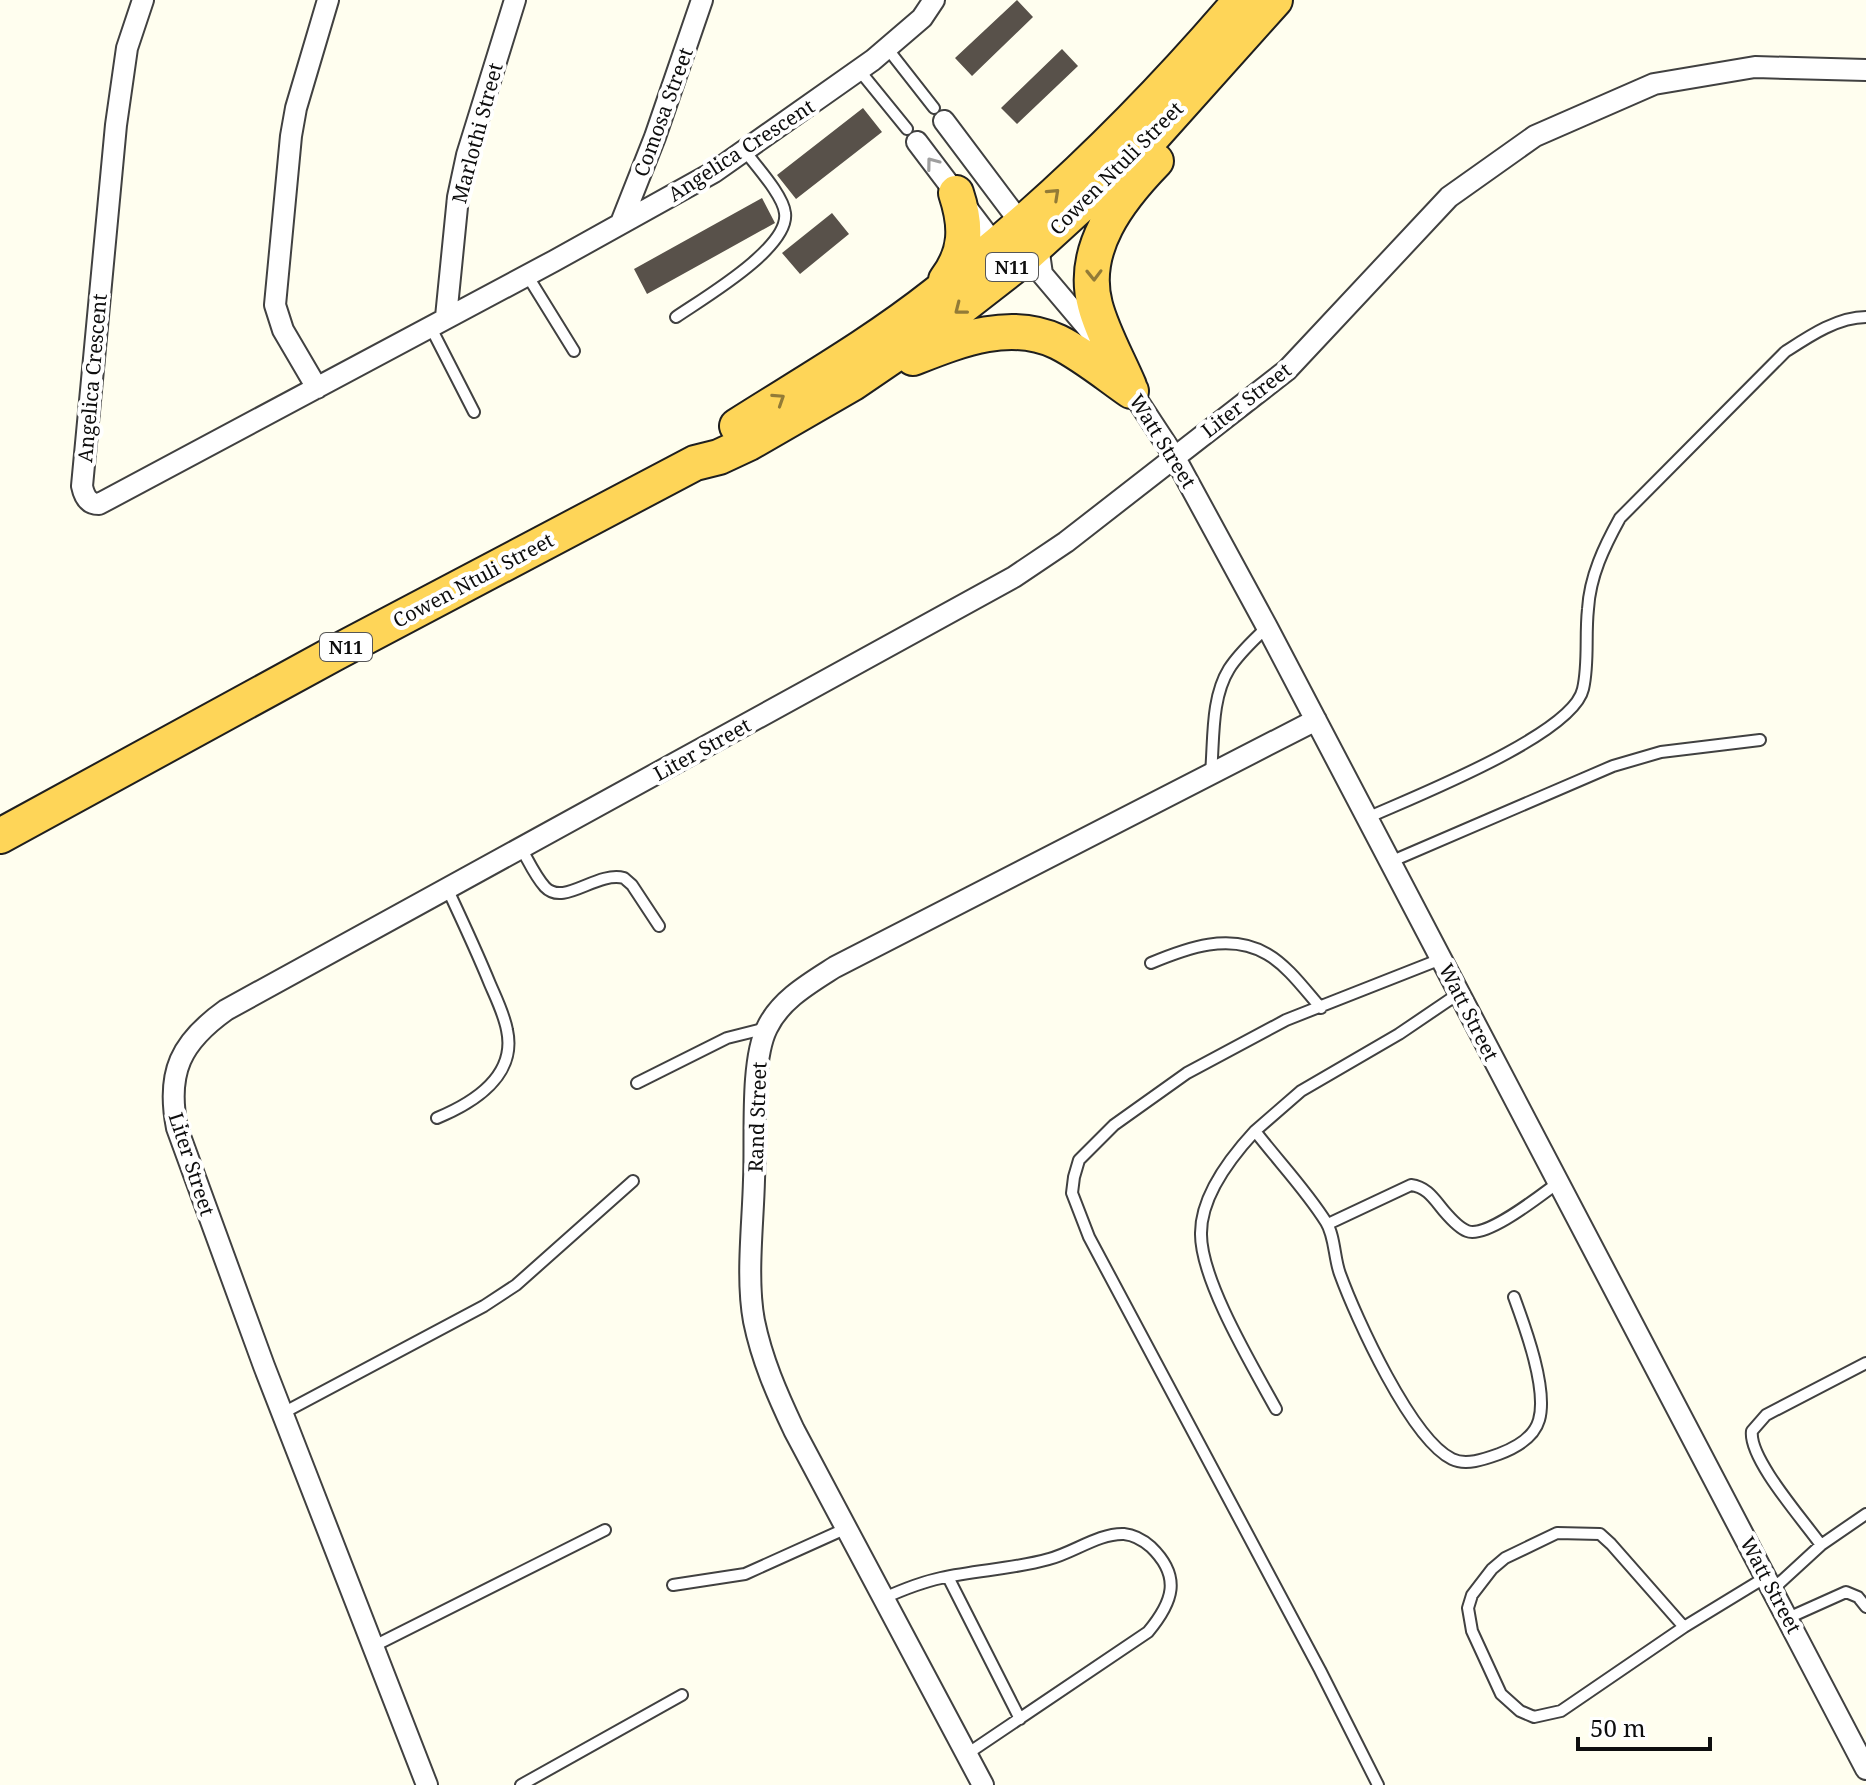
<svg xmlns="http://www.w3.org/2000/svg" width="1866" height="1785" font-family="'Noto Serif',serif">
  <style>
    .building { fill: #58514a }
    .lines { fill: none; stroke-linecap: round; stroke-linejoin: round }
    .service-casing { stroke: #414141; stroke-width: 14 }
    .minor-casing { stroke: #414141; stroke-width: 24 }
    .trunk-casing { stroke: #1f1f1f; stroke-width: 38 }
    .service { stroke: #fff; stroke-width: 10 }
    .minor { stroke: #fff; stroke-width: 20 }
    .trunk { stroke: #fed558; stroke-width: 34 }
    .oneway { stroke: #9f9f9f }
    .oneway2 { stroke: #927b37 }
    .labels { text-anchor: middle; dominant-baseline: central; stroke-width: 8; stroke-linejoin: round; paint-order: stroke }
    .shield { fill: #fff; stroke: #565656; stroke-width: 2 }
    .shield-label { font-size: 18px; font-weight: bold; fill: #0e0e0e }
    .street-label { font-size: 20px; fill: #0e0e0e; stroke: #fff }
  </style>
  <rect width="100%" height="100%" fill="#fffeef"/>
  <path class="building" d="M1017 0 1033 17 972 76 955 58Z
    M1062 49 1078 66 1017 124 1001 108Z
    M863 108 882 132 796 199 777 175Z
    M762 198 775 223 647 294 634 269Z
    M832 213 849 234 800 274 782 253Z"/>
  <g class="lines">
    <g class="service-casing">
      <path id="service" d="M887 48 934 108
        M859 70 907 129
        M527 275 574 351
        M676 317C702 299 790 248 785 213 783 195 756 166 745 151
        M430 326 474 412
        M1211 773C1214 739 1211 698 1229 669 1239 653 1254 640 1267 627
        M1367 818C1411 798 1573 735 1583 689 1589 663 1585 636 1588 609 1590 576 1604 547 1620 518L1785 352C1808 337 1837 317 1866 317
        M521 848C528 860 535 876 545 887 564 907 596 871 624 878L632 885 659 926
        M1390 862 1613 766 1661 752 1760 740
        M1151 963C1187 948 1230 932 1267 954 1288 966 1305 990 1321 1008
        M637 1083 727 1038 767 1028
        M437 1118C473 1103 517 1076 507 1030 504 1014 496 998 490 984 477 952 462 920 447 888
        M1255 1131 1301 1091 1399 1034 1458 994
        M1328 1224 1411 1185C1427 1187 1434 1199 1444 1211 1450 1218 1459 1228 1467 1231 1487 1239 1542 1194 1559 1182
        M1276 1409C1253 1367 1200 1279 1201 1233 1201 1195 1231 1157 1255 1131 1278 1161 1306 1190 1326 1222 1335 1236 1334 1258 1340 1274 1356 1318 1411 1439 1452 1459 1466 1466 1485 1459 1499 1454 1515 1448 1534 1438 1539 1420 1548 1389 1525 1327 1514 1297
        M283 1413 484 1306 516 1285 633 1181
        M1821 1545C1804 1521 1748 1458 1752 1431L1766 1415 1866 1363
        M948 1577 1020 1719
        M673 1585 745 1574 847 1528
        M1773 1589 1821 1545 1866 1514
        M884 1598C902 1590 922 1582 941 1578 977 1570 1014 1569 1049 1559 1073 1553 1099 1533 1124 1534 1135 1535 1143 1540 1151 1547 1182 1577 1173 1602 1148 1632L967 1754
        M1788 1618 1846 1592 1858 1597 1866 1607
        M1684 1627 1611 1544 1600 1534 1557 1533 1505 1558 1492 1569 1472 1595 1468 1608 1472 1631 1501 1694 1520 1711 1534 1717 1561 1711 1684 1627 1766 1577
        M374 1646 605 1530
        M521 1785 682 1695
        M1378 1785 1320 1670 1089 1237 1072 1193 1074 1177 1079 1160 1114 1125 1187 1073 1286 1020 1441 959"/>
    </g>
    <g class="minor-casing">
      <path id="minor" d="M143 0 127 48 116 125 82 486C84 496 88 504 99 504L554 261 714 172 873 60 922 18 934 0
        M944 121 1038 246 1042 274 1097 339
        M917 142 1001 253
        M621 223 655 137 702 0
        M446 317 458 197 467 155 515 0
        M1126 383 1174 456 1267 627 1866 1769
        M317 388 283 330 275 305 291 136 296 108 328 0
        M427 1785 264 1366 177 1128C166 1072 181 1042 226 1010L1014 577 1066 542 1287 370 1449 197 1535 136 1654 84 1755 67 1866 70
        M983 1785 794 1430C777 1394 762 1360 754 1321 746 1278 753 1224 754 1180 756 1140 750 1062 767 1028 780 1000 810 983 835 967L1316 720"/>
    </g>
    <g class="trunk-casing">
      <path id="trunk" d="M946 280C967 252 967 226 956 193
        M913 358C959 340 1010 319 1058 342 1084 355 1108 375 1131 391
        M1129 386C1118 360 1102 332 1095 305 1080 249 1119 199 1156 161
        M737 426C803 384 873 344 935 295 1048 208 1149 108 1241 0
        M0 836 335 653 695 463 719 457 749 443 853 383 941 323 1013 267 1137 154 1275 0"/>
    </g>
    <use href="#service" class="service"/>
    <use href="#minor" class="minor"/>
    <use href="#trunk" class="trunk"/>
  </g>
  <defs><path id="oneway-chevron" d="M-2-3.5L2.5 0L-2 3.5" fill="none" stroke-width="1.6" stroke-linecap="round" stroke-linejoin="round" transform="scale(2)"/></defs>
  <use class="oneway" href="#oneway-chevron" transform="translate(932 163) rotate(-127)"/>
  <g class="oneway2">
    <use href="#oneway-chevron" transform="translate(1054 194) rotate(-43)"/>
    <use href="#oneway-chevron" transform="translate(1094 275) rotate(89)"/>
    <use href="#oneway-chevron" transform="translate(960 309) rotate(142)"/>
    <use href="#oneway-chevron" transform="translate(779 399) rotate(-33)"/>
  </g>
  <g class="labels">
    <g class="shield">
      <rect x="986" y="253" width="52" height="28" rx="6"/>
      <rect x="320" y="633" width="52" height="28" rx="6"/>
    </g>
    <g class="shield-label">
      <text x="1012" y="267">N11</text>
      <text x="346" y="647">N11</text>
    </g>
    <g class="street-label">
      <text transform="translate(663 112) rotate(-70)">Comosa Street</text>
      <text transform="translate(477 133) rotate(-75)">Marlothi Street</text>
      <text transform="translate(741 150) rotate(-33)">Angelica Crescent</text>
      <text transform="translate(1116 168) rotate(-45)">Cowen Ntuli Street</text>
      <text transform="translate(92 378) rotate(-85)">Angelica Crescent</text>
      <text transform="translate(1246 400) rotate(-38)">Liter Street</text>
      <text transform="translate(1163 441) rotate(58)">Watt Street</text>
      <text transform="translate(473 580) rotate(-28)">Cowen Ntuli Street</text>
      <text transform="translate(702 749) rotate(-29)">Liter Street</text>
      <text transform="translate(1469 1012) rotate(63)">Watt Street</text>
      <text transform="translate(757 1117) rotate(-88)">Rand Street</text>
      <text transform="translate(192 1164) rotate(72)">Liter Street</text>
      <text transform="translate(1771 1585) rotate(62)">Watt Street</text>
    </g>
  </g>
  <path d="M1578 1737v12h132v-12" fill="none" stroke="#0e0e0e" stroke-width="4"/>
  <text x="1590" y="1737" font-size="24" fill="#0e0e0e" stroke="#ffffff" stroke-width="6" paint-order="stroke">50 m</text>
</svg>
